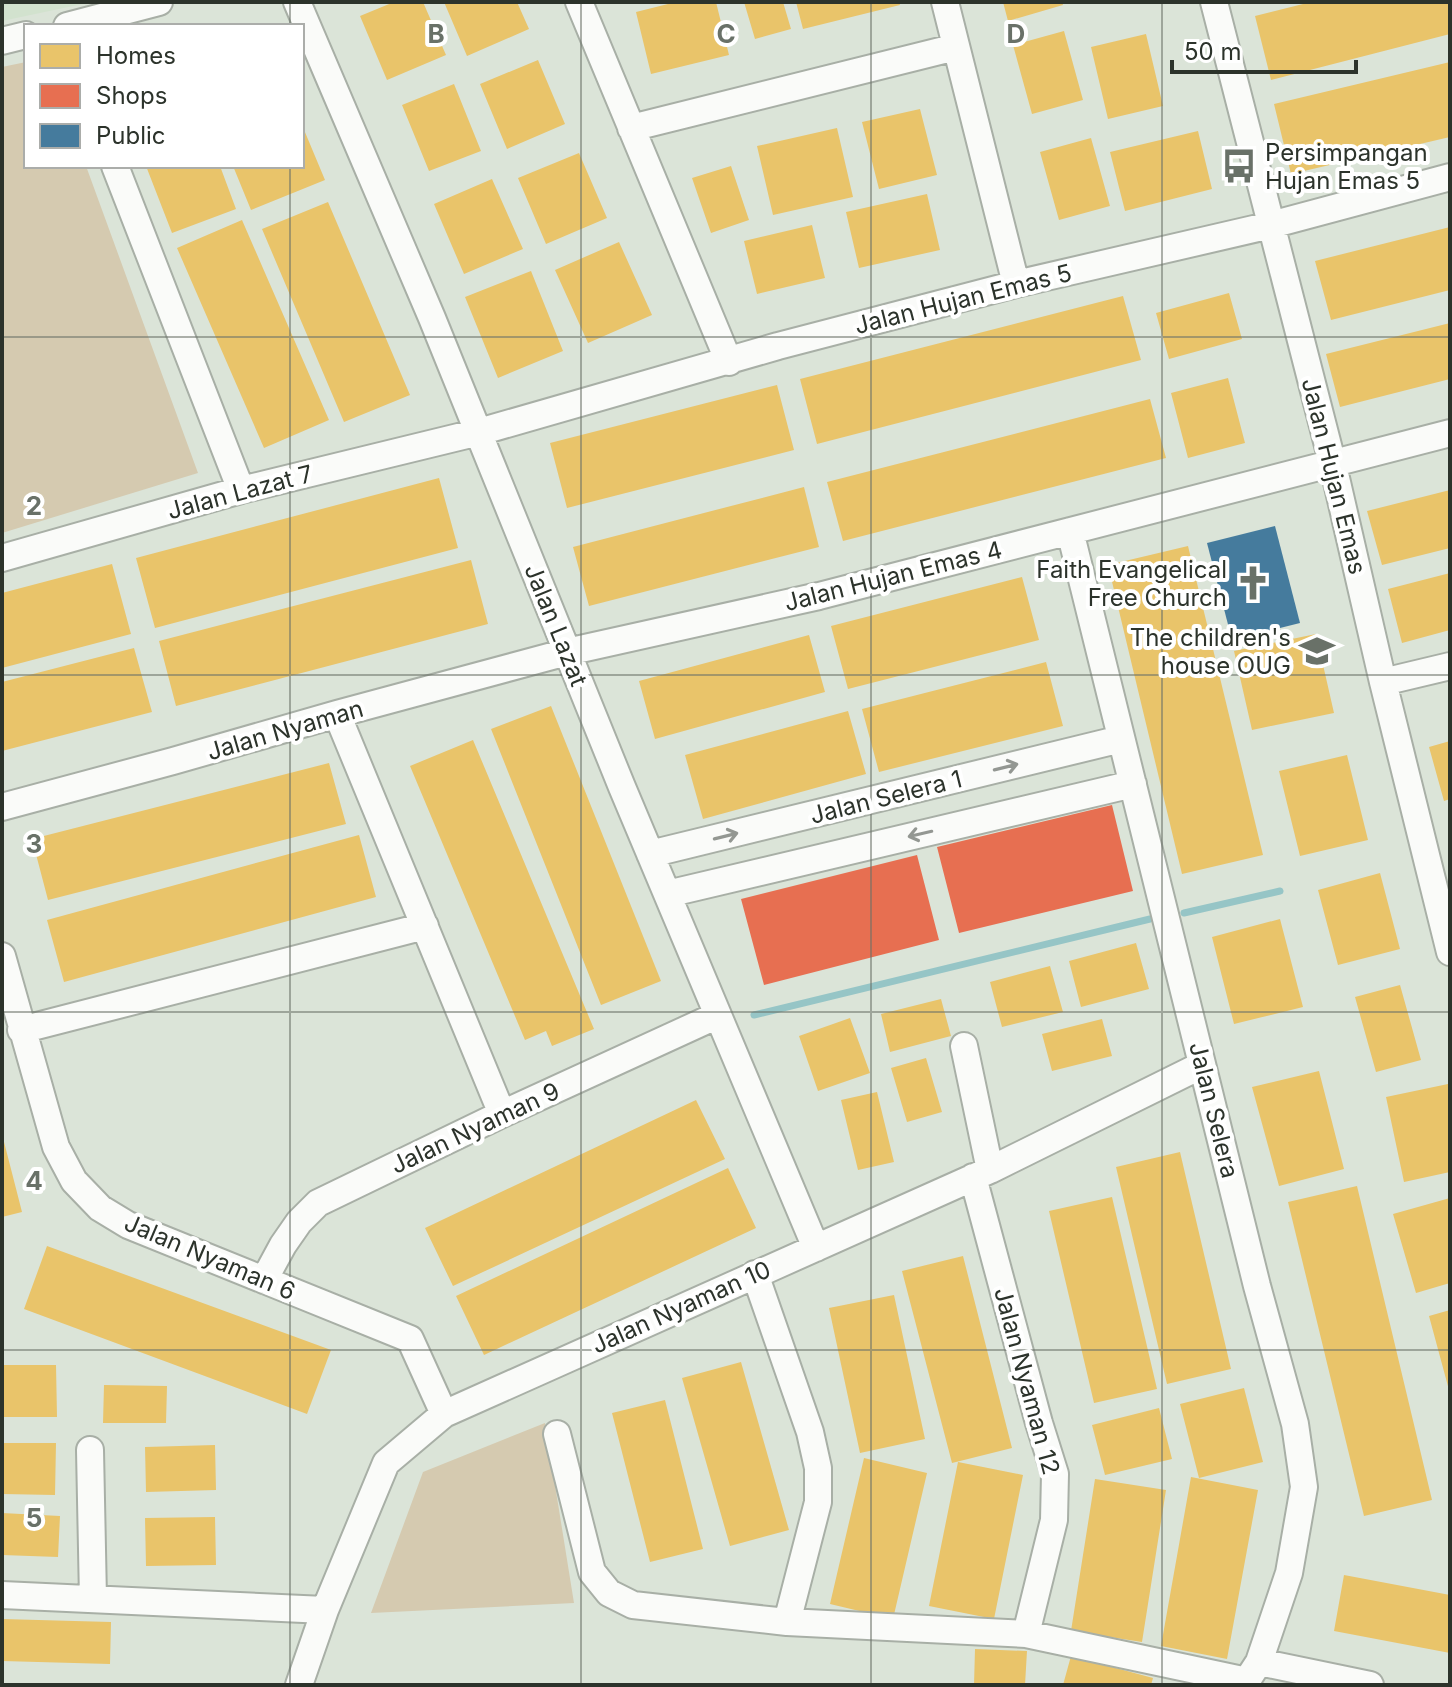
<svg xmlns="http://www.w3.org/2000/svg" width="1452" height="1687" font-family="Inter,sans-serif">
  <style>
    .built { fill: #d2e2ce }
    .green { fill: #d5cab0 }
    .homes { fill: #e9c46a }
    .shops { fill: #e76f51 }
    .public { fill: #457b9d }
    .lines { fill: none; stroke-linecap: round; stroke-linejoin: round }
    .stream { stroke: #96c5c6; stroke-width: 7 }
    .minor-casing { stroke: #a8afa6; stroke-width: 30 }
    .minor { stroke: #fafbf9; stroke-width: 26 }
    .oneway { stroke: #939792 }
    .grid { fill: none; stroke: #697168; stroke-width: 2; stroke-opacity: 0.55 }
    .labels { text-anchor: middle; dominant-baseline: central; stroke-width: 8; stroke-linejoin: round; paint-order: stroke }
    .poi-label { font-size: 24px; fill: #2c332b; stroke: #fff; text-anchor: end }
    .street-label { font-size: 24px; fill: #2c332b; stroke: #fff }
    .grid-label { font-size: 26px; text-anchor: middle; font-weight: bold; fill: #697168; stroke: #fff; stroke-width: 8; stroke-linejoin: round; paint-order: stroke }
  </style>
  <rect width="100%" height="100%" fill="#dbe4d8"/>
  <path class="built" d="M2 2H92L2 21Z"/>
  <path class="green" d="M26 62V166H86L198 473 2 533V67Z
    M545 1423 574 1603 371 1613 423 1472Z"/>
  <path class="homes" d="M394 2H423L446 55 387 80 360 16Z
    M444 2H517L529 29 467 56Z
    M676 2H716L729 55 651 74 636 12Z
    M744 2H783L791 29 755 39Z
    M796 2H899L900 5 803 29Z
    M1003 2H1062L1063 5 1008 21Z
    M1311 2H1450V34L1271 80 1255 16Z
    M1064 31 1083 100 1032 114 1013 45Z
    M1146 34 1163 106 1108 119 1091 47Z
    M538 60 565 124 507 149 480 84Z
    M1450 62V137L1291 174 1274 104Z
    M454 84 481 151 429 171 402 105Z
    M920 109 937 175 879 189 862 122Z
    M302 125 325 180 251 210 233 166H302Z
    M837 128 853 197 773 215 757 146Z
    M1198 131 1212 189 1125 211 1110 152Z
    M1091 138 1110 206 1059 220 1040 152Z
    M579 153 607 218 546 244 518 178Z
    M146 166H220L236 209 172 233Z
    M731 166 749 220 711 233 692 178Z
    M492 179 523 249 464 274 434 204Z
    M927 194 940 250 859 268 846 212Z
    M328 202 410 395 344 422 262 229Z
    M242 220 329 420 264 448 177 248Z
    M812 225 825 278 757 294 744 241Z
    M1450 227V290L1331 320 1315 261Z
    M619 242 652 315 588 343 555 270Z
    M531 271 563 351 498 378 465 297Z
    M1229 293 1242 339 1169 359 1156 313Z
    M1123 296 1141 360 817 444 800 379Z
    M1450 323V379L1340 407 1326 354Z
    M1228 378 1245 443 1188 458 1171 393Z
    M777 385 794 450 567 508 550 443Z
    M1150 399 1166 458 843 541 827 482Z
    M439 478 458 548 155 628 136 558Z
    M804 487 819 547 589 606 573 547Z
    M1450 490V548L1382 565 1367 511Z
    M1188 546 1263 855 1182 874 1108 565Z
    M471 560 488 624 176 706 159 641Z
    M112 564 131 634 2 668V593Z
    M1450 573V630L1402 643 1388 589Z
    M1022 577 1039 640 848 689 831 626Z
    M1316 634 1334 713 1252 730 1234 651Z
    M809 635 825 692 655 739 639 681Z
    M134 648 152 712 2 751V682Z
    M1046 662 1063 726 879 772 862 709Z
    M551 706 661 981 601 1005 491 729Z
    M848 711 866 774 703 819 685 755Z
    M473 740 594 1029 552 1046 546 1031 525 1040 410 766Z
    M1450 741V799L1444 801 1429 747Z
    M1347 755 1368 840 1300 856 1279 771Z
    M329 763 346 824 48 900 32 839Z
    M359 835 376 897 64 982 47 920Z
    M1380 873 1400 949 1338 965 1318 890Z
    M1280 919 1303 1007 1234 1024 1212 937Z
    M1136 943 1149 989 1081 1007 1069 961Z
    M1050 966 1063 1012 1002 1027 990 982Z
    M1400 985 1421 1060 1376 1072 1355 997Z
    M941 999 951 1036 890 1052 881 1014Z
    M850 1018 870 1073 818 1091 799 1036Z
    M1102 1019 1112 1056 1052 1071 1042 1034Z
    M926 1058 942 1112 907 1122 891 1068Z
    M1319 1071 1344 1169 1279 1186 1252 1087Z
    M1448 1084 1450 1093V1172L1404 1182 1386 1097Z
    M877 1092 894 1162 858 1170 841 1100Z
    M696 1100 725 1159 453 1286 425 1228Z
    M2 1134 22 1212 2 1217Z
    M1180 1152 1231 1369 1167 1384 1116 1167Z
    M728 1168 756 1228 484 1355 456 1296Z
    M1357 1186 1432 1500 1364 1516 1288 1202Z
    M1112 1197 1157 1389 1094 1403 1049 1211Z
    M1450 1198V1283L1416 1293 1393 1214Z
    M47 1246 331 1350 307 1414 24 1309Z
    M963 1256 1012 1448 952 1463 902 1271Z
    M894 1295 925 1439 860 1453 829 1308Z
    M1450 1310V1390H1449L1429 1316Z
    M741 1362 789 1530 730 1546 682 1378Z
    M2 1365H56L57 1417H2Z
    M104 1385 167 1386 166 1423H103Z
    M1244 1388 1263 1462 1199 1478 1180 1404Z
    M665 1400 703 1549 650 1562 612 1413Z
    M1159 1408 1172 1459 1105 1475 1092 1425Z
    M2 1443H56L55 1495 2 1494Z
    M215 1445 216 1490 146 1492 145 1447Z
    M864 1458 927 1473 893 1619 830 1604Z
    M958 1462 1023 1475 994 1619 929 1606Z
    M1191 1477 1258 1490 1227 1659 1161 1646Z
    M1095 1479 1166 1490 1142 1642 1071 1631Z
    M2 1513 60 1516 58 1557 2 1555Z
    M215 1517 216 1565 146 1566 145 1518Z
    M1344 1575 1450 1595V1653L1334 1631Z
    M2 1619 111 1622 110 1664 2 1661Z
    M975 1649 1027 1651 1025 1685H974Z
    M1071 1656 1153 1678 1151 1685H1063Z"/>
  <path class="shops" d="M1112 805 1133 891 959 933 937 847Z
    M917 855 939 940 764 985 741 899Z"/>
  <path class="public" d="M1275 526 1300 623 1232 640 1207 543Z"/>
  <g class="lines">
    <path class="stream" d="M1184 913 1280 891
      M754 1015 1150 919"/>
    <g class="minor-casing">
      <path id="minor" d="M297 2 432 318 622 787 816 1248
        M579 2 729 362
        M945 2 1016 284
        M1214 2 1333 465 1383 682 1450 952
        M67 26 159 2
        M2 41 26 35
        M631 128 956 47
        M115 166 241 490
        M1070 531 1257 1286 1295 1424 1304 1487 1289 1573 1259 1662 1244 1685
        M2 558 241 490 479 432 778 346 1016 284 1271 225 1450 177
        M1383 682 1450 666
        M337 714 502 1114
        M2 807 173 761 337 714 567 652 819 596 1450 433
        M650 854 1121 739
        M667 894 1133 784
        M2 956 56 1147 74 1181 100 1208 128 1225 410 1339 444 1414
        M21 1030 425 926
        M964 1046 990 1170
        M973 1177 1039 1423 1055 1474 1054 1520 1026 1634
        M755 1274 810 1432 818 1468V1502L787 1622
        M264 1280 283 1245 299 1222 318 1203 502 1114 718 1015
        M557 1434 592 1572 609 1593 633 1605 787 1622 1026 1634 1247 1681
        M90 1450 93 1599
        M2 1595 325 1610
        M1259 1662 1370 1685
        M299 1685 325 1610 386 1463 444 1414 990 1170 1202 1065"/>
    </g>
    <use href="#minor" class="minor"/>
  </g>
  <defs><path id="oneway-shaft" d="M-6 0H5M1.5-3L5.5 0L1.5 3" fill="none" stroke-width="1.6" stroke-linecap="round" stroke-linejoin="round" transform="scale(2)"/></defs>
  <g class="oneway">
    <use href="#oneway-shaft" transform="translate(1006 767) rotate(-14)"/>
    <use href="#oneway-shaft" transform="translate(920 834) rotate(167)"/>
    <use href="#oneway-shaft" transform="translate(726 836) rotate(-14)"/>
  </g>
  <path class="grid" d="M290 2V26M581 2V1685M871 2V1685M1162 2V1685M290 166V1685M2 337H1450M2 675H1450M2 1012H1450M2 1350H1450"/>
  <defs>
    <g id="bus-bare" transform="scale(2.76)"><path d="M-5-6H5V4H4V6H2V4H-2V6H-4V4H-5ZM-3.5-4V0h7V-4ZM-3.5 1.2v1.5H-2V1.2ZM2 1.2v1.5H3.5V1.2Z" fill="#697168" stroke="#fff" stroke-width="2.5" paint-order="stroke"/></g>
    <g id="church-bare" transform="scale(2.76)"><path d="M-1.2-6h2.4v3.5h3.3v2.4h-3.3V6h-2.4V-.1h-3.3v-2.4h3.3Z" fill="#697168" stroke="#fff" stroke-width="2.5" paint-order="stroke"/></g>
    <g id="school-bare" transform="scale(2.76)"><path d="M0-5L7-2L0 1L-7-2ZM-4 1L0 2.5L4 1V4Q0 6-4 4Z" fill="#697168" stroke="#fff" stroke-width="2.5" paint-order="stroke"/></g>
  </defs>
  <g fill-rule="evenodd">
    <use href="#bus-bare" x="1239" y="166"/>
    <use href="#church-bare" x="1253" y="583"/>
    <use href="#school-bare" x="1317" y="651"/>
  </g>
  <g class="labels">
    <g class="poi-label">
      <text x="1265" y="152" text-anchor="start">Persimpangan<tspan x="1265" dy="28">Hujan Emas 5</tspan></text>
      <text x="1227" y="569">Faith Evangelical<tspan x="1227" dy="28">Free Church</tspan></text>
      <text x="1291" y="637">The children's<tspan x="1291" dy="28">house OUG</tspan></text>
    </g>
    <g class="street-label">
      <text transform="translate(963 299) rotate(-14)">Jalan Hujan Emas 5</text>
      <text transform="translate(1334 476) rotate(76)">Jalan Hujan Emas</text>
      <text transform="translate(240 492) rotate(-15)">Jalan Lazat 7</text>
      <text transform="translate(893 576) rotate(-14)">Jalan Hujan Emas 4</text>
      <text transform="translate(556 625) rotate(68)">Jalan Lazat</text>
      <text transform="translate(285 730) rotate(-16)">Jalan Nyaman</text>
      <text transform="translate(886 797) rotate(-14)">Jalan Selera 1</text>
      <text transform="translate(1214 1110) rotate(76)">Jalan Selera</text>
      <text transform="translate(475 1128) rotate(-25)">Jalan Nyaman 9</text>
      <text transform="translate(210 1257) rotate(23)">Jalan Nyaman 6</text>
      <text transform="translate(681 1307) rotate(-24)">Jalan Nyaman 10</text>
      <text transform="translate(1027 1381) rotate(75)">Jalan Nyaman 12</text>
    </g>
  </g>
  <g class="grid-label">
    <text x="436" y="43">B</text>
    <text x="726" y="43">C</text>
    <text x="1016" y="43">D</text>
    <text x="34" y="515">2</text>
    <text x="34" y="853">3</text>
    <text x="34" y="1190">4</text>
    <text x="34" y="1527">5</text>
  </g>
  <rect width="1452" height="1687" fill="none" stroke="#2c332b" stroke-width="8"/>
  <rect x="24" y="24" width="280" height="144" fill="#ffffff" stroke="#abadaa" stroke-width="2"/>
  <rect x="40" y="44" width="40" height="24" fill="#e9c46a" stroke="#abadaa" stroke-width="2"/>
  <text x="96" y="64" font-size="24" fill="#2c332b">Homes</text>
  <rect x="40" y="84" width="40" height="24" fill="#e76f51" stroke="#abadaa" stroke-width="2"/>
  <text x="96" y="104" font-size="24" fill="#2c332b">Shops</text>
  <rect x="40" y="124" width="40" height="24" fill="#457b9d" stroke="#abadaa" stroke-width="2"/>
  <text x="96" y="144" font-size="24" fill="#2c332b">Public</text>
  <path d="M1172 60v12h184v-12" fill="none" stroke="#2c332b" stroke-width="4"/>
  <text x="1184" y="60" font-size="24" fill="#2c332b" stroke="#ffffff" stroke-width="6" paint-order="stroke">50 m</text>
</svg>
